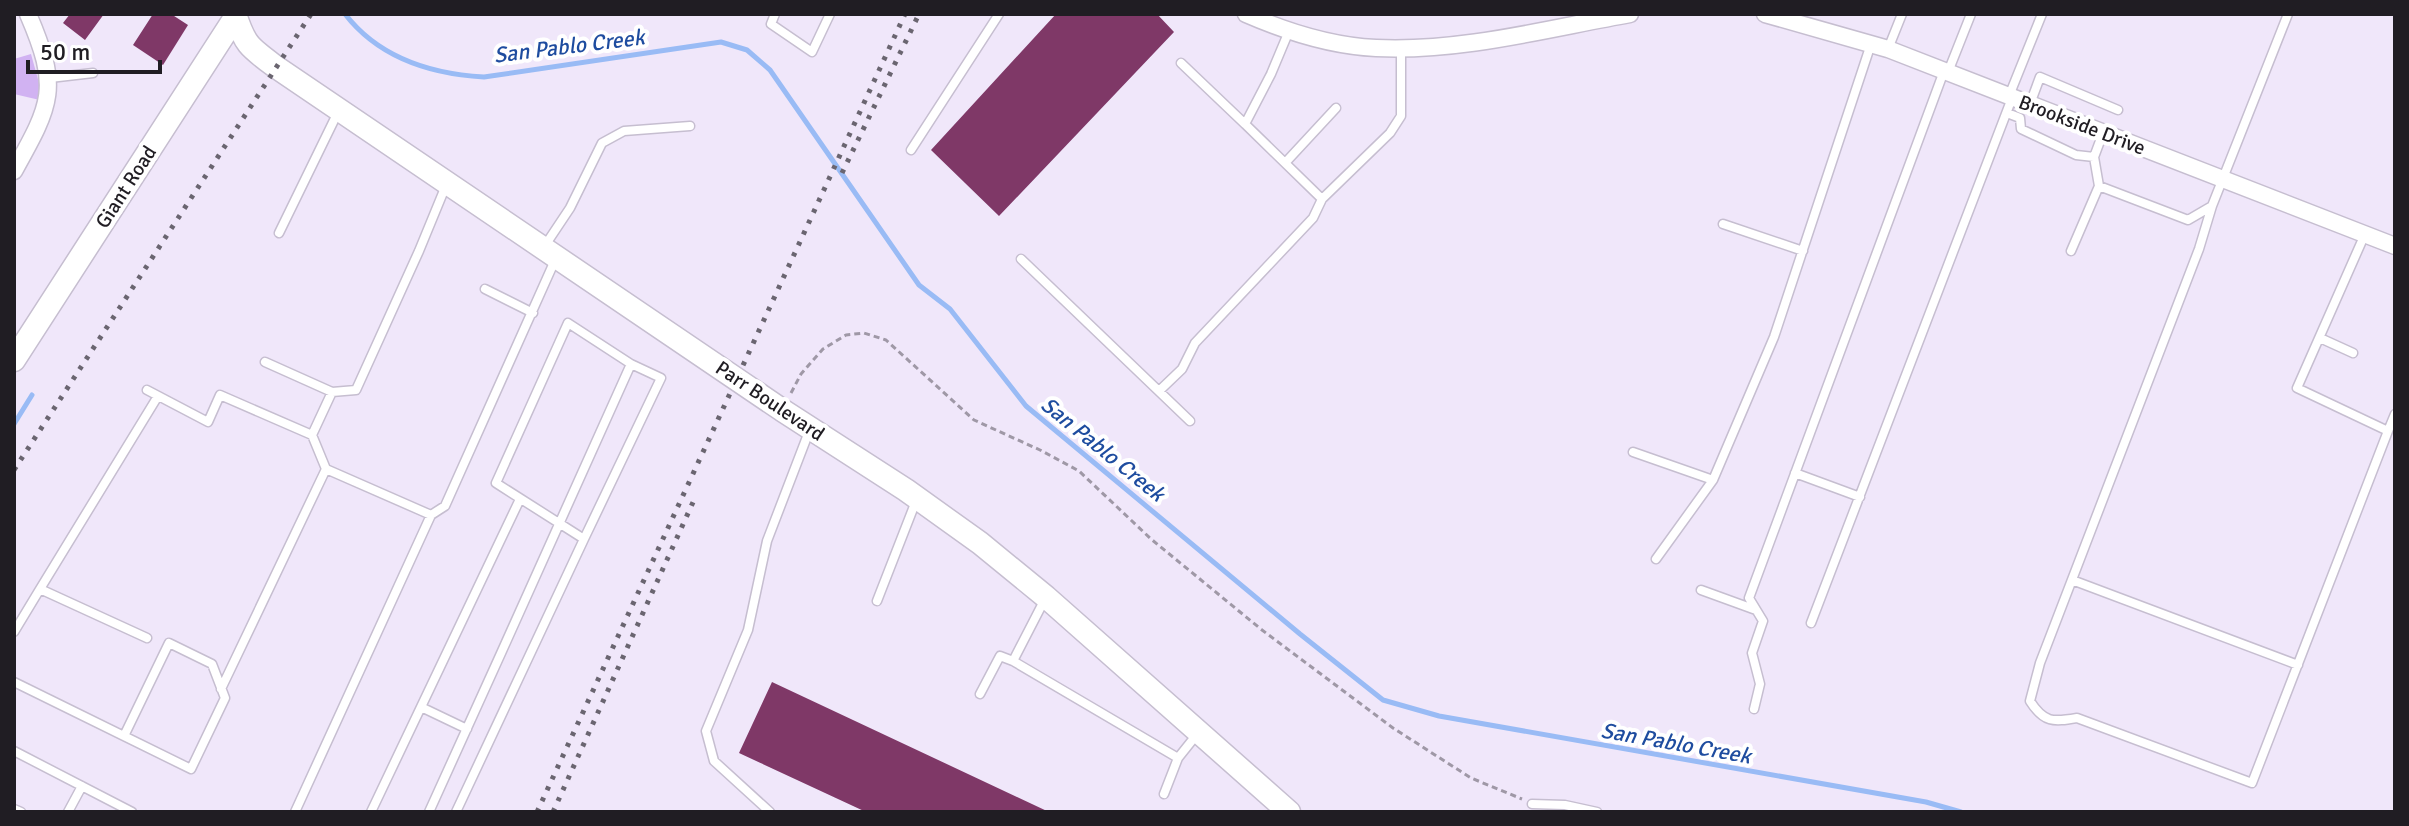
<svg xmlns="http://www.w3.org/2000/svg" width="2409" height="826" font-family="Signika,sans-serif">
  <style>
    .green { fill: #d1b2f2 }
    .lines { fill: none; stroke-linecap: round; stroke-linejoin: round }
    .stream { stroke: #99bbf5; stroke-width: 5 }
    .building { fill: #7f3867 }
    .lane-casing { stroke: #c6bed0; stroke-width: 11 }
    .street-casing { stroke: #c6bed0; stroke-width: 19 }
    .secondary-casing { stroke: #c6bed0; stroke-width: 25 }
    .path { stroke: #9f98a6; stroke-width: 3; stroke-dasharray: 6 4; stroke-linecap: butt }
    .lane { stroke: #fff; stroke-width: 8 }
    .street { stroke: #fff; stroke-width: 16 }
    .secondary { stroke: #fff; stroke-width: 22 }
    .rail { stroke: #6a6570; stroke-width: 5; stroke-dasharray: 4 8; stroke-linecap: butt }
    .labels { text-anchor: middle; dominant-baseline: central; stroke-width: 8; stroke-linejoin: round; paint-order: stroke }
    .street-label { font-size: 20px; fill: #201d23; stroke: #fff }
    .water-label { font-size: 22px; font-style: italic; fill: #1e4c9f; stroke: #fff }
  </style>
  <rect width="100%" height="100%" fill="#f0e7fa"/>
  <path class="green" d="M31 54 44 101 14 94V59Z"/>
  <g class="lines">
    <path class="stream" d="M345 14C379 58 431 74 484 77L721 42 747 50 770 70 919 285 950 309 1026 406 1300 634 1383 700 1439 716 1926 802 1961 812
      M14 424 32 395"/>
  </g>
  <path class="building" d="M70 14H104L85 40 63 23Z
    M153 14H171L188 25 163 65 133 45Z
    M1056 14H1157L1174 32 999 216 931 150Z
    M772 682 1049 812H866L739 753Z"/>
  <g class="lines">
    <g class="lane-casing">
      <path id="lane" d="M775 14 771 24 812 52 830 14
        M1289 31 1271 74 1245 124 1322 199 1390 133 1401 116V49
        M1888 49 1902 14
        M1181 63 1245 124
        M1948 72 1971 14
        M50 78 93 73
        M2009 96 2042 14
        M2030 104 2040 77 2118 110
        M2007 113 2020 118 2021 129 2076 155 2094 157 2103 133
        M911 150 999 14
        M1285 163 1336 108
        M2099 186 2188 220 2212 206 2288 14
        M2212 206 2199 249 2040 663 2030 701C2044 723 2053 722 2077 718L2252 783 2388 431
        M1723 224 1803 251
        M279 233 339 110
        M2365 234 2297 388 2388 431 2395 414
        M544 247 570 208 602 143 624 131 690 126
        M2071 251 2099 186 2094 157
        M1021 259 1190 421
        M485 289 533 313
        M2320 338 2353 353
        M265 362 332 392
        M147 390 208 422 220 395 312 435 326 469 431 515 445 506 556 258
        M1159 391 1182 369 1195 343 1313 218 1322 199
        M312 435 332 392 356 390 419 251 447 183
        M1633 452 1713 480
        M1795 473 1860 497
        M1656 559 1713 480 1774 337 1871 44
        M2072 580 2298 665
        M1701 590 1756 610
        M1046 597 1013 661 1178 758
        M877 601 916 501
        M1811 623 2012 98
        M14 632 40 589
        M147 638 40 589 158 396
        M14 682 191 769 225 698 212 664 169 643 124 736
        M221 689 326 469
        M980 694 1000 656 1013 661
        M421 707 467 729
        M1754 709 1760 684 1752 653 1763 621 1749 598 1944 71
        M14 751 132 812
        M1164 794 1178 758 1198 733
        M1532 804 1565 805 1597 812
        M14 809 21 812
        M68 812 82 786
        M295 812 431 515
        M371 812 520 499
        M429 812C497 663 564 513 631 364L568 323 496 483 584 539 661 378 631 364
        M456 812 584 539
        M770 812 714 761 706 731 748 630 767 541 810 429"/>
    </g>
    <g class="street-casing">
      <path id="street" d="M1246 14C1285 31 1332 46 1376 48 1461 52 1546 29 1630 14
        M1765 14 1888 49 2395 246
        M14 171C52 103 60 88 28 14"/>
    </g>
    <g class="secondary-casing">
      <path id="secondary" d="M235 14C245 45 249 47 276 67L782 410 906 490 980 543 1046 597 1289 812
        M14 360 236 16"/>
    </g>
    <path class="path" d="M791 393 801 374 823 349 846 335 864 333 886 340 974 420 1040 450 1079 471 1151 539 1262 630 1393 728 1471 778 1522 799"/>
    <use href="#lane" class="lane"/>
    <use href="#street" class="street"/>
    <use href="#secondary" class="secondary"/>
    <path class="rail" d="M842 173 919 14
      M14 470 311 14
      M537 812 905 14
      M553 812 694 500"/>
  </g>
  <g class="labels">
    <g class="street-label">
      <text transform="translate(2082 125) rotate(21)">Brookside Drive</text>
      <text transform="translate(126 187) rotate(-57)">Giant Road</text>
      <text transform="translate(770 401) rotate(34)">Parr Boulevard</text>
    </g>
    <g class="water-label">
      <text transform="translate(569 46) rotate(-7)">San Pablo Creek</text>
      <text transform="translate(1103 449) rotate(39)">San Pablo Creek</text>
      <text transform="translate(1676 743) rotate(10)">San Pablo Creek</text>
    </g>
  </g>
  <rect width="2409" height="826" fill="none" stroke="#201d23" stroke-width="32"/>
  <path d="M28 60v12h132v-12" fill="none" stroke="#201d23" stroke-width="4"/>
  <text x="40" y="60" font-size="24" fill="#201d23" stroke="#ffffff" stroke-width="6" paint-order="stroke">50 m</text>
</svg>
